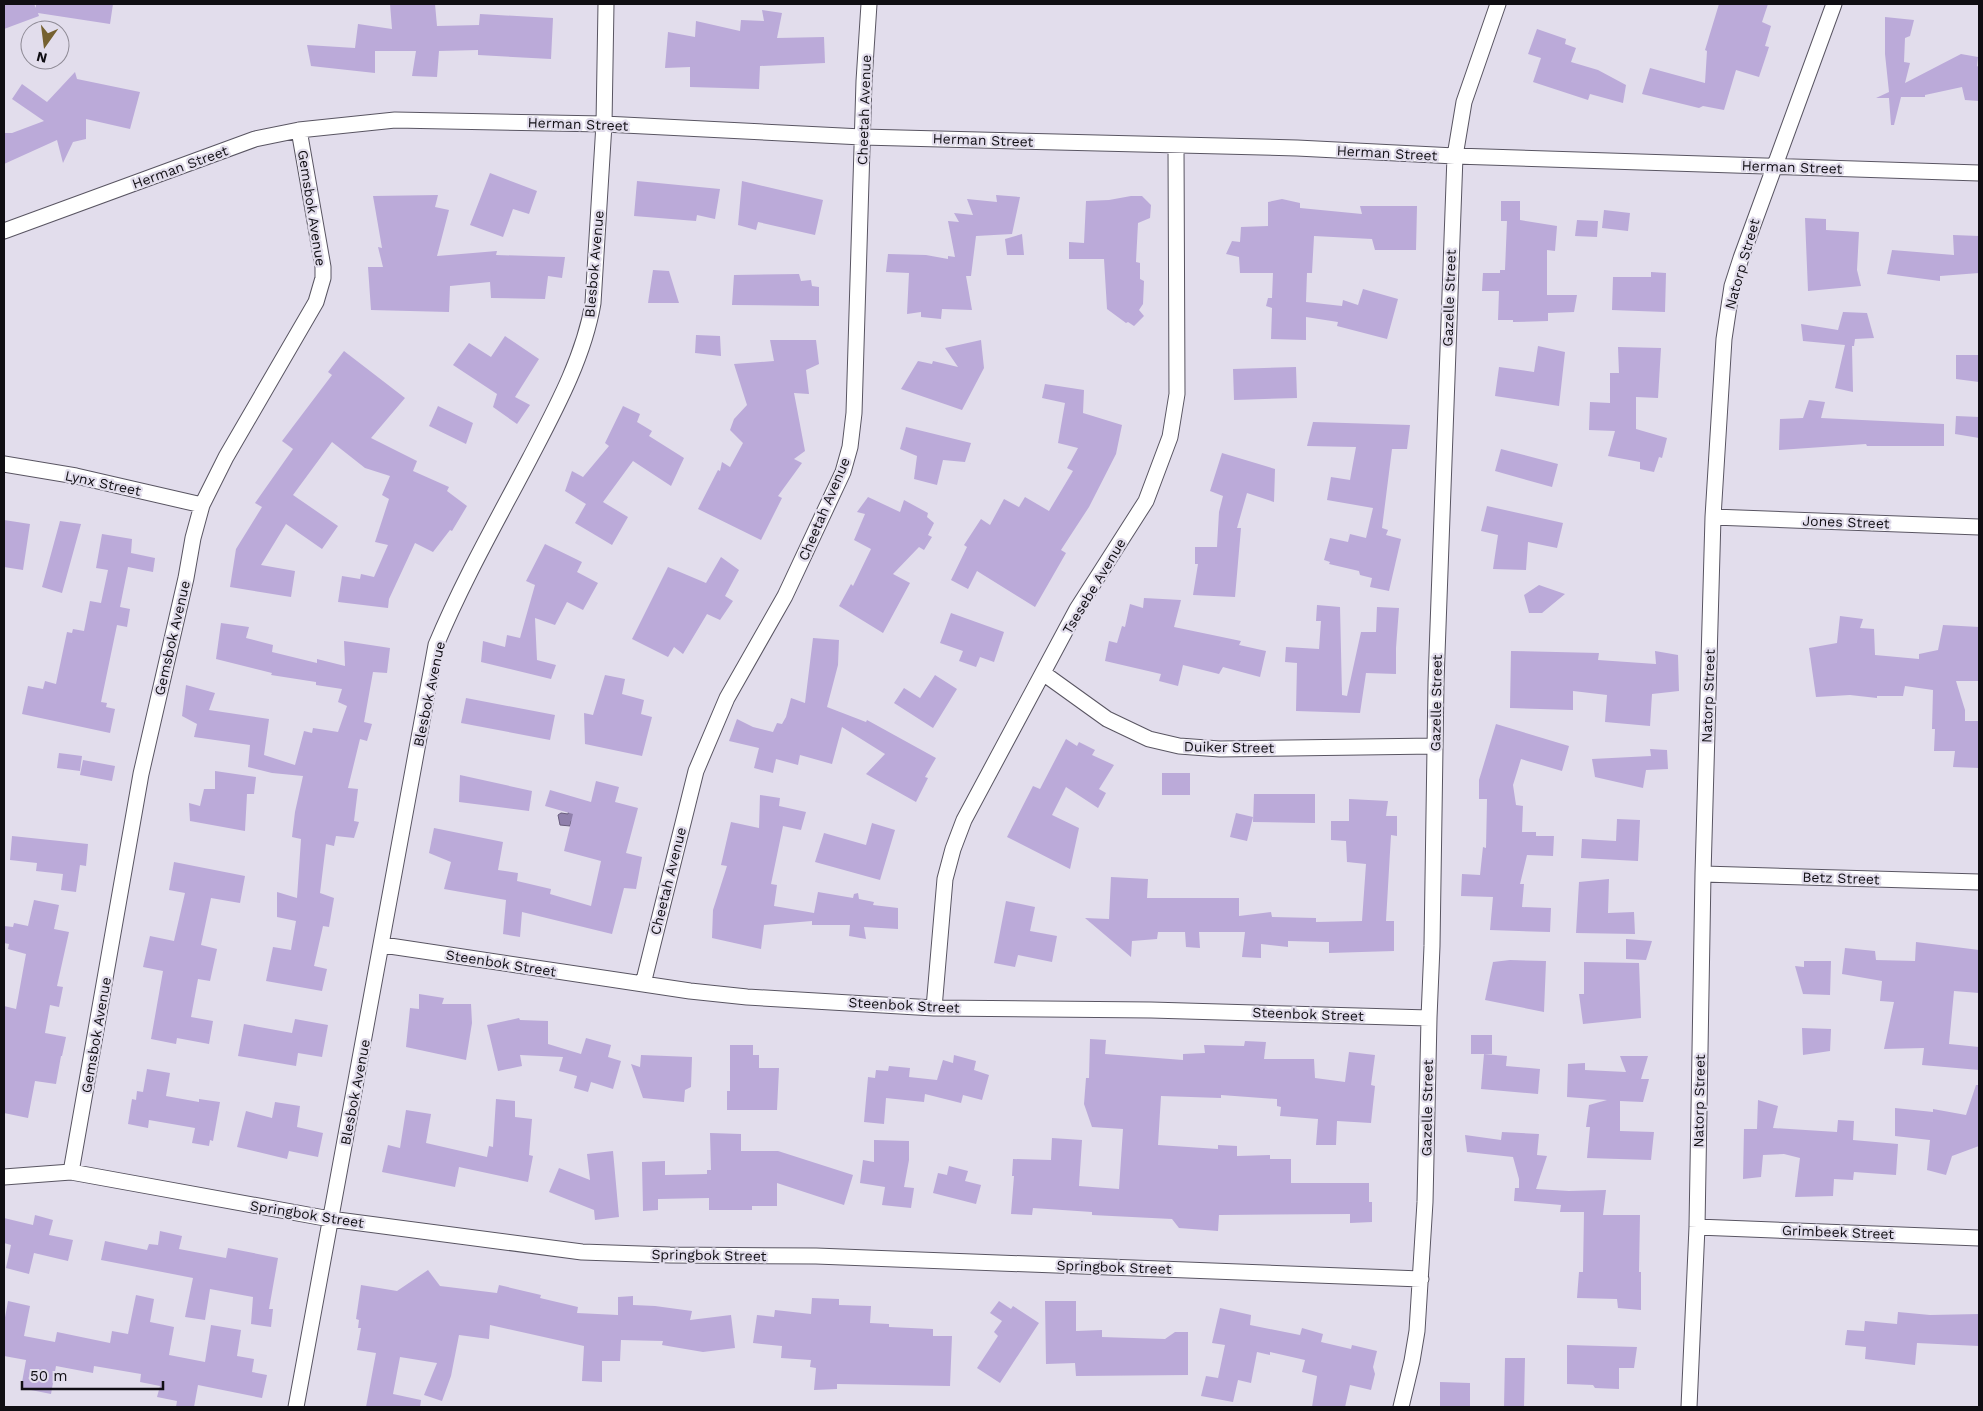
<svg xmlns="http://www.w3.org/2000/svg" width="1983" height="1411" font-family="'Work Sans',sans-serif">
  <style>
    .water { fill: #9080ac; stroke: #6a5e7e }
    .building { fill: #bbaad9 }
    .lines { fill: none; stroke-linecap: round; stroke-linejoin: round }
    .street-casing { stroke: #595562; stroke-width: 17 }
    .street { stroke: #fff; stroke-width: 15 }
    .labels { text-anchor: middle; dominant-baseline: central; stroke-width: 4.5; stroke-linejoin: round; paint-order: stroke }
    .street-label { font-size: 14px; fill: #100e13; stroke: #e2ddec }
  </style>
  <rect width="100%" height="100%" fill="#e2ddec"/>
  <path class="water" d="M571 801 581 822 571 821 570 826 560 825 558 815 561 813 568 814Z"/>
  <path class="building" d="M4 4H34L36 8V4H113L110 24 38 13 39 16 4 29Z
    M390 4H435L437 26 479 25 480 14 553 18 551 59 478 55V50L439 51 437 77 412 76 416 51H375V73L311 66 307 45 355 48 358 24 392 29Z
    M1719 4H1768L1762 22 1771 26 1765 46 1769 47 1759 77 1736 70 1724 110 1703 106 1699 108 1642 94 1650 68 1705 83 1707 51 1705 50Z
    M762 10 782 13 777 38 824 37 825 63 760 66 759 89 690 87V67L665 68 668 32 695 37 696 21 740 31 741 20 764 21Z
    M1885 17 1914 20 1910 36 1905 38 1904 62 1910 63 1905 83 1961 54 1978 57 1977 66 1979 67V101L1965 100 1962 87 1925 95V97H1901L1894 125H1891L1889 98H1876L1889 92 1885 54Z
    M1537 29 1566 39 1565 44 1576 48 1571 62 1598 70 1626 85 1623 103 1590 94 1588 100 1533 82 1541 58 1528 54Z
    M75 72 77 79 140 92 130 129 86 119V139L73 142 63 163 57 140 4 164V133H12L44 121 12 99 22 84 47 102Z
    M490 173 537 191 529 214 513 209 503 237 470 225Z
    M637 181 720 189 715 219 697 215 696 221 634 216Z
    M742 181 823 200 815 235 758 222 756 230 738 225Z
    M438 195 435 207 449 210 437 256 497 251 496 255 565 257 562 278 548 276 545 299 491 298 490 282 450 286 449 312 371 310 368 267H383L378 247 382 248 373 196Z
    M996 195 1020 197 1012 234 976 236 971 276H966L972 310 942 309 941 319 921 317V312L907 314 909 273 886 272 888 254 926 255 948 259V256L955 257 948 221 959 222 954 213 973 215 967 199 997 202Z
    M1131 196H1142L1151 205 1150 218 1138 223 1136 262 1140 263V279L1144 281 1143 304 1139 310 1144 316 1134 326 1128 322 1126 323 1107 309 1104 259H1069V242L1084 243 1086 201 1109 200Z
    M1282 199 1300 203V208L1362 214 1360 206H1417L1416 250H1375L1372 239 1314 236 1312 273H1307L1306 302 1342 306 1343 300 1358 305 1363 289 1398 299 1387 339 1337 326 1338 322 1306 317V340L1271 339 1272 308 1266 306 1268 298H1272L1273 273H1240L1239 257 1226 254 1232 241 1240 242 1241 227 1268 226V202Z
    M1501 201H1520V220L1557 226 1555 251 1547 250V295H1577L1574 312 1548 313V321L1513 322V320H1498L1499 291H1482L1483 273H1500V270H1505L1507 221H1501Z
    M1604 210 1630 213 1628 231 1602 228Z
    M1805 218 1826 219V230L1859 232 1857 270 1861 286 1808 291Z
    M1577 220 1598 221 1597 237 1575 236Z
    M1022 234 1024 255H1007L1005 239Z
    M1953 235 1979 236V273L1940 276V281L1887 274 1892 250 1954 255Z
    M653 270 669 271 679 303H648Z
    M1651 272 1666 273 1665 312 1612 310 1613 277H1651Z
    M799 274 801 281 811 280 812 286 819 287V306L732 305 734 275Z
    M1843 312 1867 313 1874 338 1855 339 1854 346H1852L1853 392 1835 388 1845 345 1803 341 1801 324 1838 330Z
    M696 335 720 336 721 356 695 353Z
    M505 336 539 359 515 397 530 405 517 424 493 407 497 394 453 365 469 343 491 357Z
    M770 340H816L819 364 806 370 809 394 794 393 805 451 794 459 802 463 778 496 782 498 761 540 698 509 718 470 720 471 722 462 730 467 743 443 730 430 734 419 747 405 734 364 774 361Z
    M981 340 984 368 962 410 901 389 918 361 932 364 933 361 958 367 945 348Z
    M1538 346 1565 352 1559 406 1495 396 1499 367 1534 372Z
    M1618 347 1661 348 1658 398 1636 397V429L1667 438 1662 458 1659 457 1654 472 1640 469V462L1608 456 1615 431 1589 430 1590 402 1610 403V373H1619Z
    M344 351 405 398 371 438 417 461 413 471 449 487 447 491 467 506 452 531 450 530 433 552 415 543 389 599 388 608 338 602 342 576 360 579 361 574 374 577 388 545 375 542 389 499 382 495 390 476 365 468 332 442 293 495 338 526 322 549 286 524 261 565 295 571 291 597 230 587 236 549 262 507 255 503 293 449 282 441 332 375 328 372Z
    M1956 355H1979V382L1956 379Z
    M1296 367 1297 398 1234 400 1233 369Z
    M1045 384 1084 390 1083 413 1122 425 1116 454 1089 507 1061 550 1066 553 1035 607 977 571 968 589 951 580 967 547 964 545 981 519 990 525 1004 499 1019 507 1025 497 1049 511 1073 471 1067 468 1078 448 1058 443 1065 403 1042 398Z
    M1809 400 1825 402 1821 418 1944 424V446H1867L1866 444 1779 450 1780 419 1803 418Z
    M438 406 473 423 466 444 429 426Z
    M623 406 640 414 637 422 652 431 649 436 684 458 671 486 633 461 603 502 628 517 612 545 575 523 586 504 565 491 572 471 583 477 609 446 605 443Z
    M1956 416 1979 417V438L1955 434Z
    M1313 422 1410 425 1407 449H1392L1382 528 1388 530 1386 535 1401 539 1389 591 1370 587 1372 578 1360 575 1359 571 1329 564 1330 562 1324 560 1330 538 1348 542 1350 534 1366 538 1373 508 1327 500 1331 477 1350 480 1356 447 1307 446Z
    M906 427 971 443 965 462 943 460 937 485 914 479 917 456 900 449Z
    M1501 449 1558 464 1552 487 1495 471Z
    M1222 453 1275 469 1274 502 1247 493 1237 528H1241L1235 597 1193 595 1198 564H1195V547H1217L1219 512 1223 496 1210 491Z
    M868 497 900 512 904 500 928 513 927 517 934 523 928 535 932 537 924 550 919 547 893 574 910 583 883 633 839 606 851 584 853 586 871 549 854 540 865 514 857 512Z
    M1487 506 1563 523 1557 548 1528 542 1526 570 1493 569 1498 535 1481 531Z
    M4 520 30 524 23 570 4 567Z
    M60 521 81 524 62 593 42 587Z
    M102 534 132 539 131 553 155 558 153 572 128 567 120 607 130 609 127 627 117 625 101 702 107 703 106 707 115 709 110 733 22 714 28 686 43 689 45 681 56 684 67 632 72 633 73 629 84 631 90 601 101 603 108 570 96 568Z
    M545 544 582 562 577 572 598 583 583 610 567 602 555 625 535 618 537 660 556 665 551 679 481 662 483 641 505 647 507 635 520 638 535 585 526 581Z
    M721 557 739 570 725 596 733 601 720 620 707 614 683 654 674 647 668 657 632 639 668 567 706 583Z
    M1539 585 1565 594 1542 613H1529L1524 595Z
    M1144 598 1181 600 1174 627 1241 641 1239 645 1266 651 1260 677 1223 667 1219 674 1183 665 1178 686 1159 681 1161 674 1105 661 1109 641 1117 643 1122 626 1125 627 1130 604 1143 608Z
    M1317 605 1340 607 1342 695 1347 696 1361 632H1376L1377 607 1399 608 1396 648V674L1366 673 1360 713 1296 711 1297 663 1285 662 1286 647 1319 649 1321 621H1316Z
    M951 613 1004 632 994 662 980 657 976 667 959 661 963 651 940 643Z
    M1840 616 1863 619 1860 628 1874 629 1875 655 1919 659V654L1938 650 1943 625 1979 627V681H1956L1965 710V721H1979V768L1953 767 1955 751H1934L1935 729H1932L1933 690 1905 686 1903 696H1877V698L1850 695 1816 697 1809 648 1837 643Z
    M221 623 249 627 246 638 273 645 272 652 317 663V659L345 666 344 641 390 648 387 673 373 672 364 722 372 724 367 741 360 739 348 788 358 789 354 821 359 822 354 838 336 836 334 846 326 844 320 893 334 898 329 927 323 926 314 966 327 969 322 991 266 981 273 947 291 950 296 921 277 917V892L297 898 301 839 292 837 295 812 303 776 272 773 248 767 250 745 194 737 197 724 182 716 186 685 215 693 209 710 269 719 264 755 295 765 304 731 312 733 313 728 338 732 347 706 338 702 342 689 316 685V682L271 675 272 673 216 659Z
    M813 638 839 640 838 665 827 707 866 722 867 720 936 758 925 777 928 778 916 802 866 774 885 754 842 727 832 764 800 755 798 765 776 759 773 773 754 768 759 748 729 741 737 719 753 727 773 732 777 723 782 724 786 717 791 698 805 703Z
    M1511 651 1599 653 1598 660 1656 664 1655 651 1678 655 1679 691 1652 694 1650 726 1605 722 1607 695 1573 691V710L1510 708Z
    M605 675 625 679 622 694 644 700 641 714 652 717 642 756 585 744 584 713 593 715Z
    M935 675 957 689 933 728 894 703 904 688 920 698Z
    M466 698 555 715 550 740 461 723Z
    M1496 724 1569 746 1562 771 1521 759 1513 785 1516 805 1523 806 1522 832H1536V836H1554L1553 856 1527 855 1520 884H1524L1522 907 1551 908 1550 932 1490 930 1493 897 1461 896 1462 874 1480 875 1483 847 1486 848 1487 799H1479V780Z
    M1066 739 1077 746 1079 742 1095 750 1092 755 1114 765 1099 789 1106 793 1098 808 1066 787 1052 815 1079 828 1070 869 1007 837 1033 786 1040 789Z
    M1650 749 1667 750 1668 769 1646 770 1643 788 1595 777 1592 759 1651 756Z
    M59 753 82 756 80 771 57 768Z
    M83 760 115 766 112 781 80 775Z
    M215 771 256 777 254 794H247L245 831 190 821 189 803 200 806 204 789H215Z
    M1162 773H1190V795H1162Z
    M460 775 532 791 529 811 459 802Z
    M596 781 619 787 615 802 638 808 626 853 642 857 636 889 624 888 612 934 522 912 520 937 503 934 506 900 444 889 451 862 429 853 434 828 503 842 498 870 518 873 517 881 551 889 550 894 591 906 601 861 564 851 573 814 545 806 550 790 591 802Z
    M1254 794H1315V823L1253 822Z
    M760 795 780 798 779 806 806 812 801 830 783 826 771 884 777 885 774 906 814 913 818 892 853 898 854 894 858 893 859 899 874 902 873 905 898 908V929L864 927 866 939 849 936 850 925H812V921L764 925 761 949 712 938 713 910 727 866 721 865 731 822 759 828Z
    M1349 799 1388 801 1386 816H1397V836L1391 835 1386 921H1394V951L1329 953V942L1288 941V947L1261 944V958L1242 957 1245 932H1199L1200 948 1186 947 1185 932H1158L1157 939 1132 941 1131 957 1085 918 1109 919 1111 877 1148 879 1147 898H1239V916L1271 912 1272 917 1316 918V922L1362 921 1366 864 1347 862 1346 841 1331 840V821H1349Z
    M1236 813 1253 817 1247 841 1230 837Z
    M1617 819 1640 820 1638 861 1581 858 1582 839 1616 841Z
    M872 823 895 830 880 880 815 862 824 833 866 845Z
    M12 836 88 844 86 866 80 865 76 892 61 890 63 874 36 871 37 863 10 860Z
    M174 862 245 876 240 903 211 898 201 945 217 949 210 981 198 979 191 1017 213 1021 209 1044 177 1038 176 1044 151 1039 163 971 143 967 150 936 174 941 185 893 169 890Z
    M1609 879 1608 913 1634 912 1635 934 1576 933 1579 882Z
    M34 900 59 905 54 929 69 932 57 986 63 987 59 1007 50 1005 45 1033 66 1037 62 1056H61L56 1084 35 1081 28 1118 4 1113V1006L16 1009 26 954 8 949 9 944 4 943V926L13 927 14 923 28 926Z
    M1006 901 1035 907 1030 931 1057 936 1052 962 1018 955 1015 967 994 963Z
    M1626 939 1652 941 1646 960 1626 959Z
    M1916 942 1979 950V993L1954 991 1949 1044 1979 1047V1070L1922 1065 1924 1048 1884 1049 1894 1002 1880 1001 1882 981 1842 974 1845 948 1875 951 1876 960 1915 961Z
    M1510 960 1546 961 1544 1012 1485 1000 1493 962Z
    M1804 961H1831L1830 995 1803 994 1795 966 1804 967Z
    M1584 962 1639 963 1641 1018 1583 1024 1579 994H1584Z
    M419 994 444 998 442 1004H471L472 1023 466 1060 406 1047 410 1008 419 1009Z
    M519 1018 520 1020 548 1021V1044L581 1054 586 1038 611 1045 608 1057 621 1061 613 1089 591 1082 588 1092 574 1088 577 1076 559 1071 563 1057 520 1055 522 1066 498 1071 487 1025Z
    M295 1019 328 1025 322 1057 298 1053 296 1066 238 1056 244 1024 292 1033Z
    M1802 1028 1831 1029 1830 1051 1803 1055Z
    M1471 1035H1492V1054H1471Z
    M1090 1039 1106 1040 1105 1054 1183 1060V1054L1205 1053 1204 1045 1244 1046 1245 1041 1266 1042 1264 1059H1314L1315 1078 1345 1082 1349 1052 1375 1055 1371 1085 1375 1086 1371 1123 1337 1121 1336 1145H1316L1318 1119 1280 1116 1281 1107 1277 1106V1099L1221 1095V1098L1161 1096 1158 1145 1218 1149V1145L1237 1146V1156L1270 1155V1159H1291V1183H1369V1202H1372V1222L1350 1223V1214L1219 1215 1218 1231 1179 1228 1172 1219 1092 1215V1212L1033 1208 1032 1215 1011 1214 1014 1176H1012L1013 1159 1051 1160 1052 1138 1082 1140 1079 1186 1119 1189 1123 1129 1092 1127 1084 1104 1086 1078H1089Z
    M730 1045H753V1055H759V1068H779L777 1110H727V1091H730Z
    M1484 1054 1507 1056 1506 1066 1540 1069 1538 1094 1481 1089Z
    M641 1055 692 1057 691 1087 685 1090 684 1102 643 1098 631 1064 640 1067Z
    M954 1055 976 1061 974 1070 989 1075 982 1100 963 1095 961 1103 925 1094 924 1102 886 1098 884 1124 864 1122 868 1077 875 1078 876 1070 888 1071 889 1066 910 1068 909 1077 937 1080 943 1060 953 1063Z
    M1620 1056H1648L1641 1079H1649L1643 1102 1620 1101V1131L1654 1132 1651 1160 1587 1158 1590 1127H1586L1589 1105 1607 1100 1567 1097 1568 1064 1585 1063V1070L1626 1072Z
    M147 1069 170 1073 166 1096 199 1102V1099L220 1102 213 1141 210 1140 209 1146 192 1143 195 1128 149 1120 148 1128 128 1124 132 1099 136 1100 137 1091 143 1092Z
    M1976 1085H1979V1146L1952 1156 1946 1175 1927 1170 1930 1140 1895 1136V1108L1933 1112V1109L1966 1115Z
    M496 1099 515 1101V1117L532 1119 529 1155 533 1156 528 1182 459 1167 455 1187 382 1172 388 1145 400 1148 406 1110 431 1114 426 1143 487 1157 489 1146 493 1147Z
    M1758 1100 1778 1106 1773 1128 1837 1132 1838 1120 1854 1121 1853 1140 1898 1144 1896 1175 1854 1172 1853 1180 1834 1179 1833 1196 1795 1197 1800 1158 1784 1154 1763 1155 1761 1177 1743 1179 1744 1129H1757Z
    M275 1102 300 1106 297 1127 323 1133 318 1157 289 1151 287 1159 237 1147 246 1111 272 1118Z
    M1502 1132 1539 1134 1537 1155 1547 1156 1536 1189 1569 1191 1606 1190 1603 1215H1640L1639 1272H1641V1310L1618 1308 1617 1299 1577 1298 1579 1272H1583L1584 1212H1560L1561 1205 1514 1201 1515 1188H1519V1179L1513 1157 1467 1152 1465 1135 1501 1140Z
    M710 1133 741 1134V1151H778L853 1175 844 1205 777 1183V1206H752V1210H709V1198L658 1199V1210L643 1211 642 1162 665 1161V1175L707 1174V1170H711Z
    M874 1140 909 1141V1160L904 1187 914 1188 911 1208 882 1205 885 1187 860 1183 863 1160 874 1162Z
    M613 1151 619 1217 595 1220 594 1210 549 1192 559 1168 590 1180 587 1154Z
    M949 1166 968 1171 965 1181 981 1185 976 1204 933 1193 938 1173 947 1175Z
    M35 1215 53 1220 49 1235 73 1240 68 1261 34 1253 29 1274 6 1268 11 1245 4 1243V1218L33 1225Z
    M160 1231 182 1236 179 1249 226 1258 228 1248 278 1258 269 1309H273L271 1327 251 1324 253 1297 210 1289 205 1320 185 1317 193 1278 101 1260 105 1241 147 1250 149 1244 158 1245Z
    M428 1270 440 1286 497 1293 499 1285 541 1295 540 1298 578 1307 577 1313 618 1315V1297L633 1296V1305L655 1306 692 1311 690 1320 731 1315 735 1348 703 1352 662 1345 663 1341 621 1340 620 1361H602V1382L582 1381 584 1346 490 1325 489 1339 459 1335 451 1376 442 1401 424 1395 437 1363 400 1357 393 1394 421 1400 420 1407H366L376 1353 357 1350 361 1328H358L359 1320 356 1319 361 1285 397 1291Z
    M136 1295 154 1299 150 1322 174 1327 169 1355 205 1362 211 1325 241 1330 237 1356 254 1359 252 1372 267 1375 262 1398 198 1385 194 1407H176L177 1401 157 1397 160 1386 140 1382 141 1374 94 1366 93 1373 56 1366 51 1394 21 1388 26 1360 4 1356V1323L8 1301 30 1306 24 1336 55 1342 57 1332 110 1343 112 1331 128 1334Z
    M812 1298 839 1299V1305L871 1306 870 1323 889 1324V1327L933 1329V1336H952L950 1386 837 1384V1389L814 1390 816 1368 810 1367 811 1360 781 1358 782 1346 753 1343 757 1315 774 1317 775 1310 811 1314Z
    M999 1301 1011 1309 1013 1306 1039 1323 1000 1383 977 1368 998 1336 994 1332 1002 1321 990 1313Z
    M1045 1301H1076V1331L1102 1330V1337L1165 1339 1175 1332H1188V1375L1076 1376 1075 1363 1046 1364Z
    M1220 1308 1251 1315 1250 1325 1300 1335 1302 1328 1323 1334 1321 1342 1351 1349 1352 1345 1377 1351 1373 1367 1375 1374 1371 1390 1350 1385 1345 1407H1312L1317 1376 1302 1372 1305 1360 1270 1352V1355L1257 1352 1251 1383 1238 1380 1233 1402 1201 1396 1206 1376 1218 1378 1225 1345 1212 1343Z
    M1898 1312 1930 1315 1979 1314V1346L1917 1343 1915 1365 1865 1359 1866 1347 1845 1345 1847 1330 1864 1331 1865 1321 1897 1324Z
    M1567 1345 1637 1347 1634 1368H1619V1389L1595 1388 1593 1385 1567 1384Z
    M1505 1358H1525L1524 1407H1504Z
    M1440 1382 1470 1383V1407H1440Z"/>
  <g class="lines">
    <g class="street-casing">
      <path id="street" d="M4 231 255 139 299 130 395 120 604 124 862 137 1297 148 1455 156 1979 173
        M4 464 76 476 202 505
        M1713 517 1979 527
        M1043 673 1107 719 1149 739 1179 746 1220 749 1435 746
        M1703 874 1979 882
        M383 945 690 991 747 997 934 1008 1151 1010 1429 1018
        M643 984 696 771 727 698 785 596 843 472 850 447 854 413 864 81 869 4
        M934 1008 945 879 953 849 964 820 1077 609 1146 501 1170 437 1177 394 1176 146
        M71 1172 141 774 186 578 193 538 202 505 226 457 316 302 323 278V267L299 130
        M4 1177 71 1172 330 1219 582 1252 670 1255 816 1256 1421 1279
        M1697 1227 1979 1238
        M296 1407 436 645C463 580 498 519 530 458 555 410 584 357 593 303L604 124 606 4
        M1401 1407 1412 1361 1417 1331 1425 1202 1429 1018 1432 946 1436 682 1455 156 1464 102 1498 4
        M1689 1407 1697 1227 1703 874 1713 517 1724 339 1732 286 1741 258 1834 4"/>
    </g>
    <use href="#street" class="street"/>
  </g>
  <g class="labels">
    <g class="street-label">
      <text transform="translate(864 110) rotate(-88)">Cheetah Avenue</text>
      <text transform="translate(578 124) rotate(2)">Herman Street</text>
      <text transform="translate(983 140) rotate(2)">Herman Street</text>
      <text transform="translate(1387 153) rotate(3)">Herman Street</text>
      <text transform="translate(180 167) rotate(-20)">Herman Street</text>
      <text transform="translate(1792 167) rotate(2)">Herman Street</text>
      <text transform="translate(312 208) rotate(81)">Gemsbok Avenue</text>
      <text transform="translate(594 264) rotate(-85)">Blesbok Avenue</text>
      <text transform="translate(1742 264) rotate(-74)">Natorp Street</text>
      <text transform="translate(1449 298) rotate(-88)">Gazelle Street</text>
      <text transform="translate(103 483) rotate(12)">Lynx Street</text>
      <text transform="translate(824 509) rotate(-67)">Cheetah Avenue</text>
      <text transform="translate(1846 522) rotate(2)">Jones Street</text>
      <text transform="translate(1094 586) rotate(-59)">Tsesebe Avenue</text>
      <text transform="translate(172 638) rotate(-77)">Gemsbok Avenue</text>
      <text transform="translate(429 694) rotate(-78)">Blesbok Avenue</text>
      <text transform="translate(1708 696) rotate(-88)">Natorp Street</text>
      <text transform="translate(1436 703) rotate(-89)">Gazelle Street</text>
      <text transform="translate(1229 747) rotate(1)">Duiker Street</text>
      <text transform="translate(1841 878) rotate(2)">Betz Street</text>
      <text transform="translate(668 881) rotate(-76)">Cheetah Avenue</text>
      <text transform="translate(501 963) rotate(9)">Steenbok Street</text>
      <text transform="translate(904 1005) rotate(3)">Steenbok Street</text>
      <text transform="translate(1308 1014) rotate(2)">Steenbok Street</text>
      <text transform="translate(96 1035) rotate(-80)">Gemsbok Avenue</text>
      <text transform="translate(355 1092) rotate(-79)">Blesbok Avenue</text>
      <text transform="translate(1699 1101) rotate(-89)">Natorp Street</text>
      <text transform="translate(1427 1108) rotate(-89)">Gazelle Street</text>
      <text transform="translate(307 1214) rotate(9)">Springbok Street</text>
      <text transform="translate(1838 1232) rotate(2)">Grimbeek Street</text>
      <text transform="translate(709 1255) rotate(1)">Springbok Street</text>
      <text transform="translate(1114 1267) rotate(2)">Springbok Street</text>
    </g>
  </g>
  <rect width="1983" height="1411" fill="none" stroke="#100e13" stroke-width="10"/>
  <g transform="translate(45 45) rotate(194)"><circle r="24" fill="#e2ddec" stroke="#8e8a95"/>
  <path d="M0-4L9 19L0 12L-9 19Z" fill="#766130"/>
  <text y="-8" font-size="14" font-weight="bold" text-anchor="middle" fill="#100e13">N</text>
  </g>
  <path d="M22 1381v8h141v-8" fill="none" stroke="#100e13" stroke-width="2.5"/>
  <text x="30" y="1381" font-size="15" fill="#100e13" stroke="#e2ddec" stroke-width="4" paint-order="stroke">50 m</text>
</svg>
